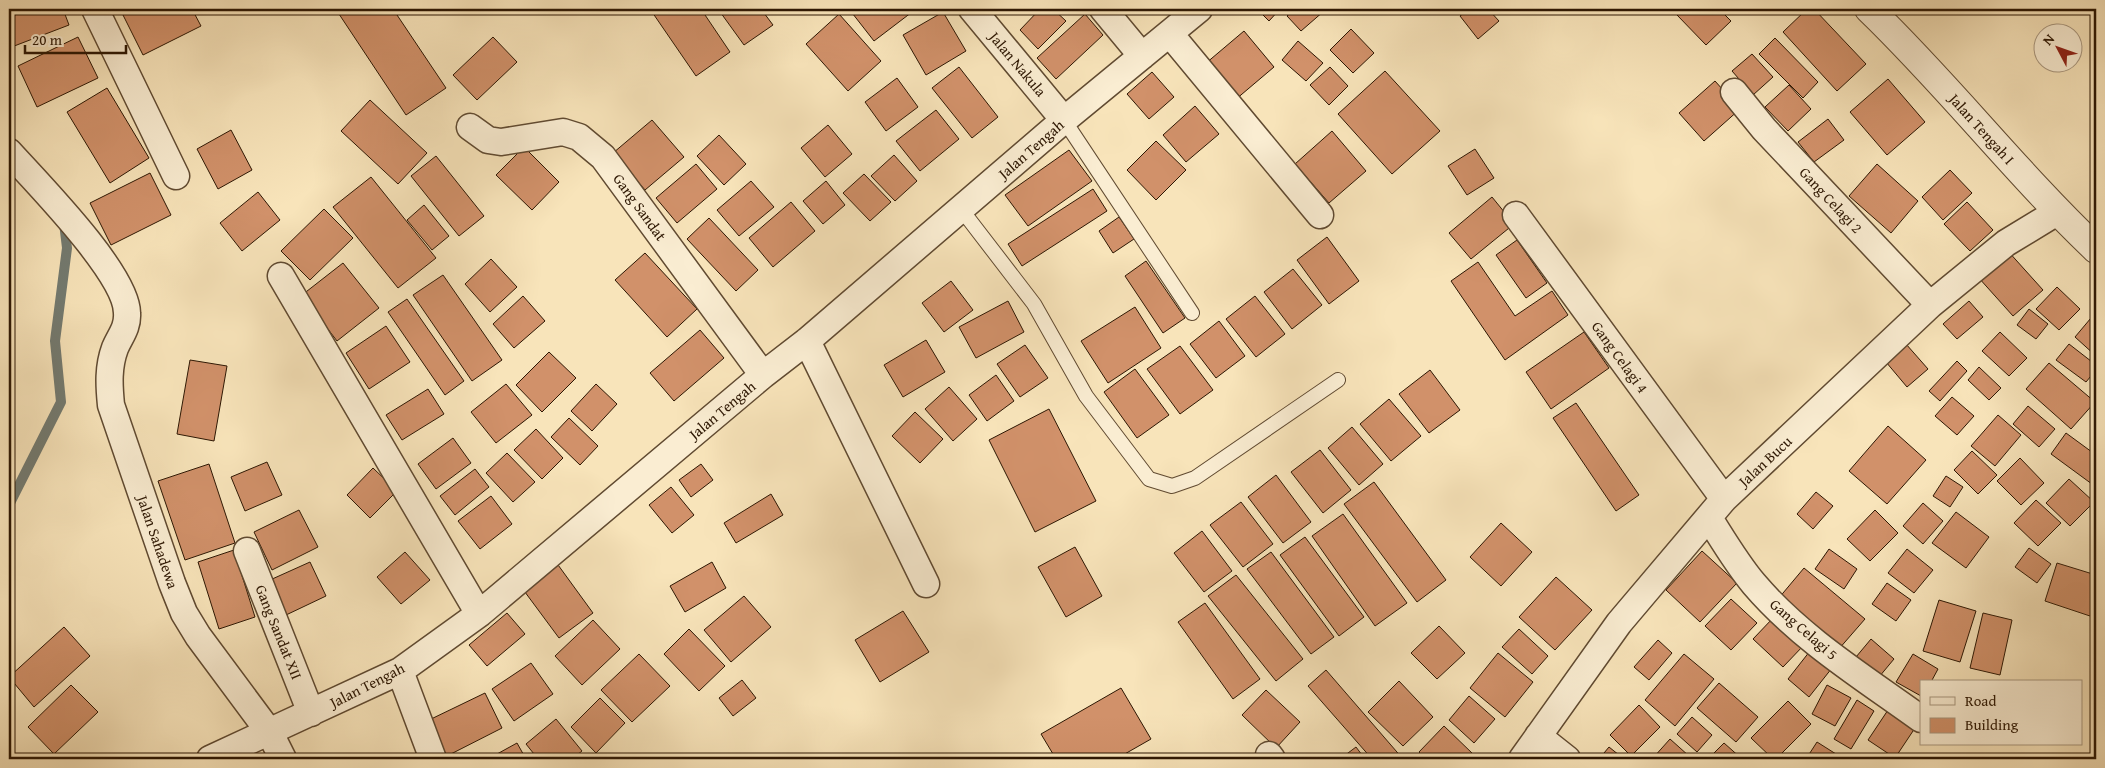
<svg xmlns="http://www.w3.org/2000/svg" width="2105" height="768" font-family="'Gentium Book Plus',serif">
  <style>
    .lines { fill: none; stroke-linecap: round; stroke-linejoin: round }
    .stream { stroke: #737a70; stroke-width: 10 }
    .building { fill: #d1916a; stroke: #2d1703 }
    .service-casing { stroke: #604a31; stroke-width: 16 }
    .minor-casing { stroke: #604a31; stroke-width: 29 }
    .tertiary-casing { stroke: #604a31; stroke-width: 30 }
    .service { stroke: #faedd2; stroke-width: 14 }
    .minor { stroke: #faedd2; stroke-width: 26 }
    .tertiary { stroke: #faedd2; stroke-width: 28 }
    .labels { text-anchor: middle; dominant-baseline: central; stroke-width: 5; stroke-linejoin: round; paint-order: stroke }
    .street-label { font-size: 15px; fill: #2d1703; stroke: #faedd2 }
  </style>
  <rect width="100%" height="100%" fill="#f8e4ba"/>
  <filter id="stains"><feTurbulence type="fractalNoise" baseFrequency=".004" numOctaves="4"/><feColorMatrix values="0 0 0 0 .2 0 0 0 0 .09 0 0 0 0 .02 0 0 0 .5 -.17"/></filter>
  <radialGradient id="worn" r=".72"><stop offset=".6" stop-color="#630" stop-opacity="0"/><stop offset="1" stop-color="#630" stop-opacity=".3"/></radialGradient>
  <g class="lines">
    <path class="stream" d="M9 505 61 402 55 341 67 248 64 223"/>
  </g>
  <path class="building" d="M32 9H63L69 25 9 48V17Z
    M120 9H192L201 26 143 55Z
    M341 9H393L446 88 406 115 337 11Z
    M650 9H701L730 52 696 76Z
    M718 9H761L773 25 744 45Z
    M849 9H916L874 41Z
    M1040 9H1053L1066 21 1038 49 1020 30Z
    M1257 9H1280L1269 21Z
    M1295 9H1321L1324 11 1301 31 1287 16Z
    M1469 9H1488L1499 21 1478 39 1460 16Z
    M1684 9H1719L1731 21 1706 45 1677 15Z
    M1807 9H1814L1866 64 1837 91 1783 32Z
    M943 12 966 51 926 75 903 35Z
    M839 14 881 61 848 91 806 44Z
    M1085 14 1103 35 1056 79 1037 58Z
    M1351 29 1374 53 1353 73 1330 50Z
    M1244 31 1274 67 1235 100 1205 64Z
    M78 37 98 78 37 107 18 66Z
    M493 37 517 62 477 100 453 75Z
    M1775 38 1818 82 1803 98 1759 54Z
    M1298 41 1323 63 1306 81 1282 60Z
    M1752 54 1773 77 1753 95 1732 71Z
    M959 67 998 117 972 138 932 88Z
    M1330 67 1348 86 1329 105 1310 85Z
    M1385 71 1440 131 1392 174 1338 114Z
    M1152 72 1174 97 1149 119 1127 94Z
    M897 78 918 107 886 131 865 102Z
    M1888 79 1925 122 1887 155 1850 112Z
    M1715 81 1740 109 1704 141 1679 113Z
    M1789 85 1811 109 1788 131 1765 107Z
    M107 88 149 158 110 183 67 112Z
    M370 100 427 153 398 184 341 131Z
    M1195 106 1219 134 1186 162 1163 135Z
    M936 110 959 139 920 171 896 141Z
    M1828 119 1844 140 1814 162 1798 142Z
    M652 120 684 157 645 190 613 153Z
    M828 125 852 154 825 177 801 148Z
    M231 130 252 170 218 189 197 149Z
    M1332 131 1366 171 1329 203 1295 164Z
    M719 135 746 164 724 185 697 156Z
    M1156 141 1186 170 1156 200 1127 170Z
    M524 147 559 182 532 210 496 175Z
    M1475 149 1494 178 1467 195 1448 166Z
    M1069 150 1092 181 1028 226 1005 195Z
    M894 155 917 181 895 201 871 176Z
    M436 156 484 216 459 236 411 176Z
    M696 164 717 189 677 223 656 198Z
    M1877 164 1918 201 1891 233 1849 196Z
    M1950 170 1972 193 1943 220 1922 197Z
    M150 173 171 215 111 245 90 203Z
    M864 174 891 202 870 221 843 193Z
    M371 177 436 258 398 288 333 207Z
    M751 181 774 207 739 236 717 210Z
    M826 181 845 205 823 224 803 201Z
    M1093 189 1107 211 1022 266 1008 244Z
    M258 192 280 220 242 251 220 223Z
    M1492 197 1514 224 1471 259 1449 233Z
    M791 202 815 231 773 267 749 238Z
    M1967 202 1993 230 1970 251 1944 224Z
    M424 205 449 236 432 250 407 220Z
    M324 209 353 238 310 280 281 251Z
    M1119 217 1134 239 1113 253 1099 231Z
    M709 218 758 270 736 291 687 239Z
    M1327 237 1359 281 1329 304 1297 260Z
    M1517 240 1547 283 1526 298 1496 255Z
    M2007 250 2043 290 2013 316 1978 277Z
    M645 253 697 309 667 337 615 280Z
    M491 259 517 287 490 312 465 284Z
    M1146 261 1185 318 1163 333 1125 276Z
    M1478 262 1515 316 1552 291 1568 315 1505 360 1451 281Z
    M343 263 379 308 337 341 302 295Z
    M1293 269 1322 305 1292 329 1264 292Z
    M443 275 502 360 472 381 413 295Z
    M951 281 973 310 944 332 922 303Z
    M2057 287 2080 309 2059 330 2036 309Z
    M523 296 545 321 514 348 493 324Z
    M1255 296 1285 334 1256 357 1226 319Z
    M407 299 464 381 445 395 388 312Z
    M1008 301 1024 332 976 358 959 327Z
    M1969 301 1983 317 1957 339 1943 324Z
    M1135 307 1161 348 1108 383 1081 341Z
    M2029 309 2048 324 2036 339 2017 325Z
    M2096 312V356L2075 337Z
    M1219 321 1245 356 1216 378 1190 344Z
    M386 326 410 362 369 389 346 353Z
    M700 330 724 358 674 401 650 373Z
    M1584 332 1609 368 1551 409 1526 372Z
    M2000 332 2027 358 2009 376 1982 351Z
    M926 340 945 372 903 397 884 365Z
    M1906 344 1928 369 1907 387 1886 362Z
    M2069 344 2096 365V370L2086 382 2056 360Z
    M1025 345 1048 378 1020 397 997 364Z
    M1180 346 1213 390 1180 414 1147 369Z
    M549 352 576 378 542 412 516 385Z
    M190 360 227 366 214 441 177 434Z
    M1957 361 1967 371 1940 401 1929 391Z
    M2049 363 2095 402 2071 429 2026 389Z
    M1979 367 2001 388 1989 400 1968 380Z
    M1135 369 1169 415 1137 438 1104 392Z
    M1430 370 1460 410 1429 433 1399 394Z
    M996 375 1014 401 987 421 969 395Z
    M506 384 532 415 496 443 471 412Z
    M596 384 617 404 592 431 571 411Z
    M949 387 977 419 953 441 925 409Z
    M428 389 444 414 402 440 386 415Z
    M1952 397 1974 416 1957 435 1935 416Z
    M1389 399 1421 436 1391 461 1360 424Z
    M1576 403 1639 495 1616 511 1553 418Z
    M2028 406 2055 429 2039 447 2013 424Z
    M1049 409 1096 501 1035 532 989 440Z
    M915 412 943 439 920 463 892 436Z
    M1998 415 2021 435 1995 466 1971 446Z
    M569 418 598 446 580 465 551 437Z
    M1888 426 1926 460 1887 504 1849 471Z
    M1352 427 1383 464 1359 485 1328 448Z
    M536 429 563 458 542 479 514 450Z
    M2066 433 2096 455V487L2051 454Z
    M453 438 471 463 436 489 418 464Z
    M1320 450 1351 490 1323 513 1291 472Z
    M1972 451 1997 475 1978 494 1954 470Z
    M507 453 535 482 513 502 486 473Z
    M2020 458 2044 483 2021 505 1997 481Z
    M267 462 282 495 245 511 231 477Z
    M209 464 235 543 185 560 158 481Z
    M701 464 713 480 691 497 679 480Z
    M373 468 397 491 370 518 347 495Z
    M475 469 489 487 455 515 440 496Z
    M1276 475 1311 522 1283 543 1248 497Z
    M1946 476 1963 487 1950 507 1933 496Z
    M2069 479 2094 502 2070 526 2046 503Z
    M1374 482 1446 580 1417 602 1344 504Z
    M671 487 694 515 672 533 649 505Z
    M1816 492 1833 506 1813 529 1797 514Z
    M771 494 783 515 736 543 724 523Z
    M491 496 512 524 480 549 458 521Z
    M2036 500 2061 523 2038 546 2014 523Z
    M1241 502 1273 544 1243 567 1210 525Z
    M1923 503 1943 521 1923 544 1903 526Z
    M299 510 318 547 272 570 254 532Z
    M1875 510 1898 533 1870 561 1847 539Z
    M1956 512 1989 537 1966 568 1932 543Z
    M1343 514 1407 603 1375 626 1312 536Z
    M1501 523 1532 552 1501 586 1470 557Z
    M1202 531 1232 571 1204 592 1174 553Z
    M1305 537 1364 617 1339 636 1280 555Z
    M1075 547 1102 596 1066 617 1038 567Z
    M2029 548 2051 564 2037 583 2015 567Z
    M1829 549 1857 569 1844 589 1815 569Z
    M1907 549 1933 570 1914 593 1888 573Z
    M234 550 255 617 219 629 198 562Z
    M1702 551 1737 583 1700 622 1666 590Z
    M405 552 430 580 401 604 377 577Z
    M1271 552 1334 637 1311 654 1247 569Z
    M553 558 593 613 559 638 519 584Z
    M310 562 326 596 286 615 270 580Z
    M712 562 726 588 685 612 670 586Z
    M2057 563 2096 575V618L2045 601Z
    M1804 568 1865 619 1838 650 1778 599Z
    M1236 575 1303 659 1276 681 1208 596Z
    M1556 577 1592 610 1555 650 1519 617Z
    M1887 583 1911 600 1896 621 1872 604Z
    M744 596 771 627 731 662 704 630Z
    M1731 599 1757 623 1731 650 1705 626Z
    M1939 600 1976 611 1960 662 1923 651Z
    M1205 603 1260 679 1233 699 1178 622Z
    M903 611 929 652 880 682 855 640Z
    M507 613 525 634 487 666 469 645Z
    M1983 613 2012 620 2000 675 1970 668Z
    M1774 617 1804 645 1783 667 1753 639Z
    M593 620 620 649 582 685 555 656Z
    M1439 626 1465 653 1437 679 1411 653Z
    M64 627 90 656 34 707 9 677Z
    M689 629 725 666 699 691 664 654Z
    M1519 629 1548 656 1532 674 1502 647Z
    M1871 639 1894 659 1879 677 1856 657Z
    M1658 640 1672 653 1649 680 1634 667Z
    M1810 651 1832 668 1809 697 1788 679Z
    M1498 653 1533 682 1505 717 1470 688Z
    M639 654 670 686 632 722 601 690Z
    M1684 654 1714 679 1675 726 1645 700Z
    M1913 654 1938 669 1931 682H1921V696L1896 682Z
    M531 663 553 694 514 721 492 689Z
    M1326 670 1403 759H1372L1308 686Z
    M742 680 756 698 733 716 719 698Z
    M1399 681 1433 717 1403 746 1368 712Z
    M1719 683 1758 717 1736 742 1697 708Z
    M71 685 98 712 54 754 28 727Z
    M1827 685 1851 698 1835 726 1812 714Z
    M1121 688 1151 739 1116 759H1056L1041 734Z
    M1266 690 1300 722 1276 748 1242 715Z
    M485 693 502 728 445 757 427 721Z
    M1469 696 1495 719 1474 743 1449 720Z
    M600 698 625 723 596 753 571 727Z
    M1857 700 1874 711 1851 749 1834 739Z
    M1788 701 1811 724 1776 759H1773L1751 738Z
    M1639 705 1660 727 1631 756 1610 735Z
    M1888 710 1915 728 1895 758 1868 740Z
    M1692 717 1712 735 1697 752 1677 734Z
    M556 719 582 751 572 759H538L526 744Z
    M1444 726 1473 754 1468 759H1426L1419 752Z
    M1670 739 1689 756 1686 759H1655L1653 758Z
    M1817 742 1836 754 1833 759H1806Z
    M517 743 526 759H488Z
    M1724 743 1742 759H1708Z
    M1356 747 1365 759H1340Z
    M1609 747 1624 759H1599Z"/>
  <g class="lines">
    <g class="service-casing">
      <path id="service" d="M1064 120 1192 313
        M961 209 1034 304 1086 396 1149 479 1172 486 1195 478 1338 380"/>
    </g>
    <g class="minor-casing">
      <path id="minor" d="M95 9 176 176
        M972 9 1064 120
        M1103 9 1142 56
        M1170 34 1320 215
        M1734 92 1764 129 1930 305
        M470 127 488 140 501 142 563 132 579 137 603 157 763 375
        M9 152C37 183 127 274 127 313 128 328 120 336 115 348 108 367 109 385 111 405L172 583 184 613 198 636 270 733 283 759
        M1516 215 1724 499
        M281 276 479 614
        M807 341 926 584
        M1709 518C1723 540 1737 564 1754 584 1801 639 1863 677 1921 719
        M247 551 311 713
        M400 671 433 759
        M1538 736 1567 759
        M1269 755 1272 759
        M210 759 400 671 479 614 763 375 807 341 1064 120 1199 9
        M1522 759 1619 623 1724 499 1930 305 2006 243 2057 212"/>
    </g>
    <g class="tertiary-casing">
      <path id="tertiary" d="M1869 9C1948 85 2016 173 2096 249"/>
    </g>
    <use href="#service" class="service"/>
    <use href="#minor" class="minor"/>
    <use href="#tertiary" class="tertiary"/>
  </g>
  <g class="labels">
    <g class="street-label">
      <text transform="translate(1018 64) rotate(50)">Jalan Nakula</text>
      <text transform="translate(1982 129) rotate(48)">Jalan Tengah I</text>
      <text transform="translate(1031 149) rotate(-41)">Jalan Tengah</text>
      <text transform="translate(1831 200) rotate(47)">Gang Celagi 2</text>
      <text transform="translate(640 207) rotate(54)">Gang Sandat</text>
      <text transform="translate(1620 357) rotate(54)">Gang Celagi 4</text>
      <text transform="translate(722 410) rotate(-40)">Jalan Tengah</text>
      <text transform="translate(1765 461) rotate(-43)">Jalan Bucu</text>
      <text transform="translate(158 542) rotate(71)">Jalan Sahadewa</text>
      <text transform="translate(1804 629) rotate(41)">Gang Celagi 5</text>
      <text transform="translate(279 632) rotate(68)">Gang Sandat XII</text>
      <text transform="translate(367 685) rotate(-27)">Jalan Tengah</text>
    </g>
  </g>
  <rect width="2105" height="768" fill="none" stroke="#f8e4ba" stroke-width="30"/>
  <rect x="10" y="10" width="2085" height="748" fill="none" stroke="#2d1703" stroke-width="2.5"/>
  <rect x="15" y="15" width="2075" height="738" fill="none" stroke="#2d1703"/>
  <rect x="1920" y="680" width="162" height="65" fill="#faedd2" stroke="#a8977f"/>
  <rect x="1930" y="697" width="25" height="8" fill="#faedd2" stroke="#a8977f"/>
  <text x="1965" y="706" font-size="15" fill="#2d1703">Road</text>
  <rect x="1930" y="718" width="25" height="15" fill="#d1916a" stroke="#a8977f"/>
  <text x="1965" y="730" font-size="15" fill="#2d1703">Building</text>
  <g transform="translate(2058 48) rotate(311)"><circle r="24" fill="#faedd2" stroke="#a8977f"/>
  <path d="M0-4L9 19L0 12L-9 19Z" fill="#8f2418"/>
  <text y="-8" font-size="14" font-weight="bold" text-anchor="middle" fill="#2d1703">N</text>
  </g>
  <path d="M25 45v8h101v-8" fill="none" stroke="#2d1703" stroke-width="2.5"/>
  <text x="32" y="45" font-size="15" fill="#2d1703" stroke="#faedd2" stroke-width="4" paint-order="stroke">20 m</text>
  <rect width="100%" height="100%" filter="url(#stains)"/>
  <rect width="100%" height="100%" fill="url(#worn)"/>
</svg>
